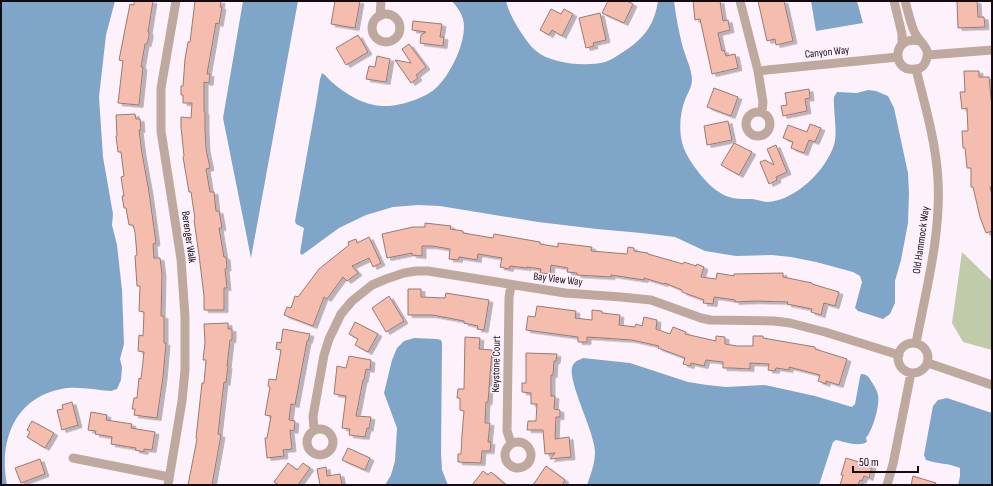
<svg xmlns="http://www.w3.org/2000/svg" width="993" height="486" font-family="'Sofia Sans Condensed',sans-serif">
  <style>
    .green { fill: #c0cbaa }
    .water { fill: #7fa5c9 }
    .building { fill: #f4bdae; stroke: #9b7970; filter: url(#shadow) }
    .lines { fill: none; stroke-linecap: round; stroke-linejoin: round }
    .street { stroke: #bfa99e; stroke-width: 9 }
    .labels { text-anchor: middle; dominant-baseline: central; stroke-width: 3; stroke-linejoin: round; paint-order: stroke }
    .street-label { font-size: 11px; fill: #130a12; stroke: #fdf2fc }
  </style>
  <defs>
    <filter id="shadow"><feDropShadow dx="4" dy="2.5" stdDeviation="0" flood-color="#0004"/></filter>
  </defs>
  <rect width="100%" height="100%" fill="#fdf2fc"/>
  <path class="green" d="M962 252 992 281V350L963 342 952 323Z"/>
  <path class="water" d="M1 1H115L106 35 99 97 103 157 113 214 112 225 117 245 122 290 124 344 120 359 122 367 121 380 117 389 111 391C93 390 75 385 57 390 52 391 47 393 43 395 9 411 0 450 7 485H1Z
    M243 1H298L251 258 223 118Z
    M452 1H506C509 13 514 21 520 31 525 38 529 45 535 50 550 64 586 67 605 62 614 59 621 53 629 48 646 36 655 22 658 1H674C676 17 679 33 683 48 686 58 692 70 692 80 692 87 687 94 685 100 679 115 678 138 686 153 692 165 707 185 719 192 728 199 739 199 751 199 756 199 762 202 768 202 796 200 826 170 834 145 838 132 833 111 834 97L837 92 857 93 868 90 876 91 888 96 894 108 908 173 909 193 908 223 901 260 895 281V303L890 314 883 319 858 311 855 308 862 282 860 276 853 272 816 262 791 257 772 255 736 256 705 251 675 237 641 233 597 229 538 222 440 206 418 205 393 207 366 215 339 228 302 255 300 253 304 228 296 224 295 221 316 104 320 79 322 73C326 75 329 80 333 83 347 95 364 105 382 106 399 107 427 98 438 86 452 72 468 38 463 19 461 12 457 7 452 1Z
    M811 1H857L863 23 816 31Z
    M414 338 437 339 441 340 442 343 441 453 442 470 448 485H385L391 475 395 461 397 428 384 393 392 360 397 348 404 341Z
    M583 358 630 363 688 382 707 385 726 387 765 385 815 396 852 407 855 404 860 377 861 374C867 374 869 377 871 381 874 385 877 390 878 395 880 405 873 430 866 438L867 442C858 447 845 442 836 440L833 442 819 485H587C591 474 595 463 595 452 595 432 565 377 573 365 575 361 579 360 583 358Z
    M947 398 992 413V485H958L960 476V468C949 463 937 464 926 460L924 455 933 406 938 400Z"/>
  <path class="building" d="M134 1H153L148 32H149V36L147 44H145L141 67H143L139 105 118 103 123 61 119 60 130 4 134 5Z
    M195 1H221L220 7H222L219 24 216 23 207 74H210L209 83 204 82V112H205V130L206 149 210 168 206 169 210 192H214L216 211H219L222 228H219L224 257H226L227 268 225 269 227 288H224V310H204V296L199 255 194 220 195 219 191 192H189L183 157 184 156 181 127V117L191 118 192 103H183V95H181V86H183L185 59 188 42H190Z
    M335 1H360L355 28 331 24Z
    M608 1H627L633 4 624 23 602 13Z
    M693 1H720L723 21 728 20 730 30 718 33 722 51 724 50 726 56 735 54 738 68 712 74 700 19 695 20Z
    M758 1H784L793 41 776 45 775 39 767 41Z
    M957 1H977L978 17H984L985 27 958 28Z
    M551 9 561 14 564 9 573 14 562 36 552 30 549 35 540 30Z
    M600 13 606 40 593 43 594 46 586 48 579 18Z
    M413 21 442 24 440 37H444L443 46 420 43 421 35 426 32 412 30Z
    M358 35 368 52 346 65 336 48Z
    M409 44 426 67 416 75 418 78 411 83 395 60 411 63 402 49Z
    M377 56 390 59 386 82 366 79 369 66 375 67Z
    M964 71H979V77H989L992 108V187H990L992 195V231L986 233 980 217 973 187H971V168H967L965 148H963L962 131H968L967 108 962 109 960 92H965Z
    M714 88 738 97 731 116 707 107Z
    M809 89 810 98 805 99 807 111 783 116 781 106 787 105 785 93Z
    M135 114 136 119H140L141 130H139L142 153 149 192 156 243 153 244 154 258H160L162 274 161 316H164V343H166L163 377 157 418 134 415 135 409H132L134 398H137L139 378 141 379 144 352 138 351 139 335 143 336 144 312 139 311 140 286H137L135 256 137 255 135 232 133 225H129L126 208H124L122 196H124L121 177 124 176 121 152H118L116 136H117L116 115Z
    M728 121 732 140 707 145 704 126Z
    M810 124 821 128 815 142 809 140 804 153 791 148 793 142 783 138 788 125 807 132Z
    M734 143 752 152 739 175 721 165Z
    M776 145 787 172 776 177 777 180 769 184 760 162 765 160 774 165 767 149Z
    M425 223 451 226 450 229 463 231V233L493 238 494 234 540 242V244L558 247V243L592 247 591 251 627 254 628 247 634 248V251L648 253V254L683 264 684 262 696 266 697 264 704 267 701 277 716 279 717 273 734 276V274L783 273V277L812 283V284L839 292 835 306 824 303 821 315 811 312 812 309 787 304 788 302 756 301 735 302V300L714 297 713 304 703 303 704 300 682 292V290L665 283 664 284 644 278V280L611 275V277L577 275V273L567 272 568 268 551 265 550 274 540 273 541 269 527 267V268L510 266 509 269 500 267 502 258 478 254 477 260 459 257 458 260 449 259 450 249 432 246H422V256L412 255V253L387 258 382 234 413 227H425Z
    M369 237 381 263 373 267 369 258 352 266 358 273 347 281 343 277 327 299 324 297 313 326 284 315 287 307 291 308 295 296 298 297 319 269 349 245 348 242 356 239 357 243Z
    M408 289H421V297L445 298 446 293 489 300 484 330 477 329 478 326 464 323V321L432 315H408Z
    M389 296 404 321 386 332 372 308Z
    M537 306 576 311 575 318 592 320V310L602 311V313L620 315 619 325 635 327 636 324 642 326 644 317 657 320 656 329 670 334 673 327 686 332 685 334 716 341V336L725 337V344L737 346H753V336H763V338L815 347V349L847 359 839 385 826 381V384L818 381 820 375 789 367V370L776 368 775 371 768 370 769 364 750 363V369L732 368H723V362L706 360 704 366 691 363 690 366 683 364 685 358 658 348 659 346 632 340 587 337V342H578V337L526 330 528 316 535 317Z
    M355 322 378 334 368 352 355 345 358 339 349 334Z
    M228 323V329H232V340H230L227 366H228L226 383 224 382 218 434 221 435 212 485H188L197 439 196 438 202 383H204L206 360H203L205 343 204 324Z
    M283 329 310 334 308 341H307L295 405 291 404 289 420 295 421 294 431 290 430 292 449 283 450 284 456 267 458 265 438H267L271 416 265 415 270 387 268 386 269 379 276 380 281 350 276 349 277 342 281 343Z
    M465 337 480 338 479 349 492 350 488 402H486L485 423H490L488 442H491L490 451H482L481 463 458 462V454H461L462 435 464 411 460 410V398H457L458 389H464Z
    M526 353 557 354 556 361H554L553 375H551V396H555L554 409 560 410V417H556L555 439 569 437 571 457 550 459 555 453 545 454 543 430H527L528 421H536L537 404H531V393L522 392V383H526Z
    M349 356 371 360 370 370 366 369 364 380H363L356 416 371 417 369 429 367 428 365 437 349 435 350 429 342 428 346 396 334 394 337 366 346 368Z
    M72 402 78 425 62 430 57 410 63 409 62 405Z
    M91 412 107 415 106 420 132 424 131 428 155 432 152 450 144 449V452L135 450 136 448 111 444 112 437 95 434 96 431 88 430Z
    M32 421 54 433 45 448 27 437 30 432 27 430Z
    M348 448 370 458 365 470 342 460Z
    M846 458 872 466 869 478 864 476 862 481 860 480 858 485H840L843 475H841Z
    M40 459 45 474 21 483 15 468Z
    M288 463 297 470 303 463 310 468 298 485H279L274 482Z
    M546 466 565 480 562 485H533Z
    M326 467 327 476 340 474 342 485H320L317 469Z
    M483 471 488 475 491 472 506 485H472Z
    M913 476 936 483 935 485H911Z"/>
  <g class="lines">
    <path class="street" d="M740 1 758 71 763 102 762 112
      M894 1 902 34V44
      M905 1C908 11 910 22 914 31 917 39 925 44 927 51 928 55 927 59 925 63 923 67 919 69 915 69 892 73 891 35 919 41
      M372 28a14 14 0 1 1 28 0a14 14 0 1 1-28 0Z
      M380 16 381 1
      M928 55 992 50
      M916 69C925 106 936 142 938 180 941 235 926 290 916 343
      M758 71 898 57
      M746 124a12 12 0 1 1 24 0a12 12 0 1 1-24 0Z
      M898 358a15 15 0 1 1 30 0a15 15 0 1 1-30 0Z
      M928 363 992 385
      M307 442a13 13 0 1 1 26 0a13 13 0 1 1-26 0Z
      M314 430 313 416 324 355 329 339 341 314 352 301 372 285 386 279 404 273 416 271H428L565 293 621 297 651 300 701 318 710 320 774 321 790 323 825 332 899 355
      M505 455a13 13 0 1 1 26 0a13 13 0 1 1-26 0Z
      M511 443 507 431 509 298 511 285
      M73 458 169 477
      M168 485 182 401 185 370V317L181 259 161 131V88L176 1
      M887 485 893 464 911 373"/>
  </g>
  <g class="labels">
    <g class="street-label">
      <text transform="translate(827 52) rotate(-6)">Canyon Way</text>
      <text transform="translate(189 237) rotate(82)">Berenger Walk</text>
      <text transform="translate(921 240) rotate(-82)">Old Hammock Way</text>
      <text transform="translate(558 279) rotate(7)">Bay View Way</text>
      <text transform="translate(496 364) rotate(-89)">Keystone Court</text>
    </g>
  </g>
  <rect width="993" height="486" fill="none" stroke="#130a12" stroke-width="4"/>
  <path d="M853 466v6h65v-6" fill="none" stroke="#130a12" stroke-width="2"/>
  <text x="859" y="466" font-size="12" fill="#130a12" stroke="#fdf2fc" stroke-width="3" paint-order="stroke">50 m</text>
</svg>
